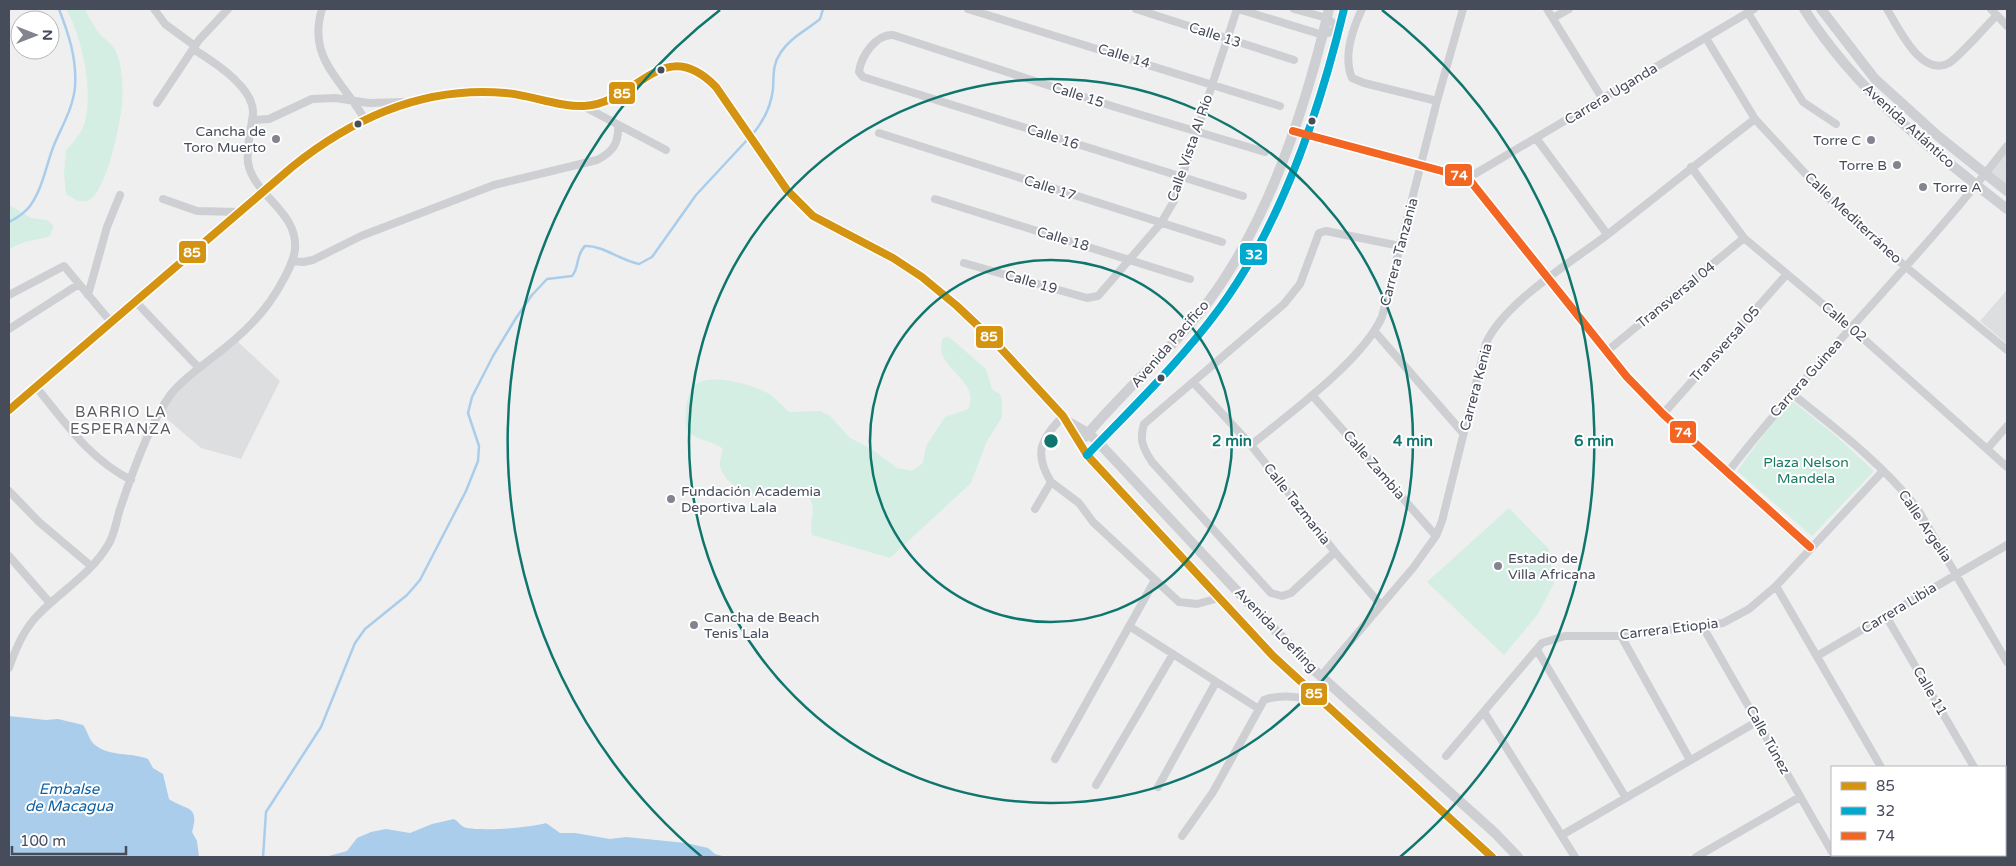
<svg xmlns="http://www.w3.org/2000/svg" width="2016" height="866" font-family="'Varela Round',sans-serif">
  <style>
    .commercial { fill: #f6f5eb }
    .education { fill: #dddedf }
    .green { fill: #d4eee4 }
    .water { fill: #a9cdeb }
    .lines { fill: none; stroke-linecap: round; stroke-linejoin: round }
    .stream { stroke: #a9cdeb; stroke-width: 2.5 }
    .street { stroke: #cecfd2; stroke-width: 8 }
    .secondary { stroke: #cecfd3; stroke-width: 10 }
    .bus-1-casing { stroke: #fff; stroke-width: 11 }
    .bus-2-casing { stroke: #fff; stroke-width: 11 }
    .bus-3-casing { stroke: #fff; stroke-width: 11 }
    .bus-1 { stroke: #d49412; stroke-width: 8 }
    .bus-2 { stroke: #00a9ce; stroke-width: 8 }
    .bus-3 { stroke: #f26522; stroke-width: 8 }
    .ring { fill: none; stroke: #0f766e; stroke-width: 2.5 }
    .bus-dot { fill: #474c5b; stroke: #fff; stroke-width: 2 }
    .poi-dot { fill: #82858f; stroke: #fff; stroke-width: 2 }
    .labels { text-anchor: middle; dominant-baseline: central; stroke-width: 4; stroke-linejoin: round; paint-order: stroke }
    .street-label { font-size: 14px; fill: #474c5b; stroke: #fff }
    .poi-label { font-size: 14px; fill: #474c5b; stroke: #fff; text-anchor: start }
    .park-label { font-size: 14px; fill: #197a61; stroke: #fff }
    .neighbourhood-label { font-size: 15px; letter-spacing: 1px; fill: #5b5c63; stroke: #fff }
    .water-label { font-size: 15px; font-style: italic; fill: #1062a4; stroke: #fff }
    .centre { fill: #0f766e; stroke: #fff; stroke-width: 2.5 }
    .ring-label { font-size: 15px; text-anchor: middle; font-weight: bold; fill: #0f766e; stroke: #fff; stroke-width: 4; stroke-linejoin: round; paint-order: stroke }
    .line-badge { stroke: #fff; stroke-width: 2 }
    .badge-label { font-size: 14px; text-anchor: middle; font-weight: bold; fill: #fff }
  </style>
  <rect width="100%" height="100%" fill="#efefef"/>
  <path class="commercial" d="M2007 778V857H1869L1873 855H2005V780Z"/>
  <path class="education" d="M2007 147V191L1986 174Z
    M2007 290V344L1980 321Z
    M235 339 280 381 241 459 201 448 160 413 172 394Z"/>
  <path class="green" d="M66 9H85C89 17 93 25 98 32 104 39 112 43 116 52 123 67 123 89 122 105 120 124 106 196 87 201 78 203 73 198 66 194L64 174 66 150C74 142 85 129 86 117 92 85 82 37 66 9Z
    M9 205 31 218 47 220 54 226 50 236C34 241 22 240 9 250Z
    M949 337 986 369 992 389 1000 394 1002 401V417L986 443 971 483 890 558 812 535C808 523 818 509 809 498 791 477 760 510 731 483 726 479 722 473 720 467 719 460 723 454 722 448 710 439 695 442 686 428 685 415 685 397 694 386 706 371 758 385 772 396 778 401 783 407 789 412L820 411 830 416 850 438 870 448 897 468 912 471 923 463 926 446 945 417 968 409C983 380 930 367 943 338Z
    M1790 399 1835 435 1874 471 1812 536 1737 471Z
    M1509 508 1549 549 1554 583 1538 614 1504 655 1427 582Z"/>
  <path class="water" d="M9 716 46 720 58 719 83 725C88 731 88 739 95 745 110 757 131 752 148 759L153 768 163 774 169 799C186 811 200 804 192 832L197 841 199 857H9Z
    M454 819C458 821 461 827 467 828 485 831 528 828 546 823L560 833H575L610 839 626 837 686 843 708 848 715 854 726 857H325L347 851 357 838 371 832 386 829 410 833 432 824Z"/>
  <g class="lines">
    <path class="stream" d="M752 135C763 122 771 107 773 89 774 75 772 65 781 52 791 37 807 30 820 19L823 9
      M9 222C17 218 24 214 30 206 43 188 46 165 54 145 62 126 73 108 75 87 77 59 69 35 59 9
      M263 857 266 812 321 727 355 643 365 629 407 595 420 580 466 491 478 461 479 446 468 413 472 397 493 356 516 318 532 295 547 279 572 276C580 267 575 256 585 246 602 245 620 260 639 264L652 257 696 195 748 139"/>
    <path class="street" d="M154 9 165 24 195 46
      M322 9C307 58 341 79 364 118
      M968 9 1280 106
      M1136 9 1294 60
      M1238 9 1323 35 1339 28 1327 18 1294 9
      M1362 9C1353 28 1343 57 1352 78L1364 83 1437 101
      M1547 9 1602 98
      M1887 9C1898 27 1921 78 1949 63 1959 57 1986 26 1996 16
      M1991 9 2007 26
      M1748 13 1803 102 1836 124
      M1553 18 1569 9
      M1706 38 1755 119 1825 195 1906 267 2007 350
      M157 103 199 40 228 9
      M583 106 666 150
      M252 120 269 119 312 99 335 98 369 103 402 102
      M1293 131 1468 178 1627 377 1663 414 1810 547
      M879 133 1222 242
      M1536 138 1607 234
      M1691 167 1744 238 1856 332 2007 467
      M1468 178 1754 9
      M1243 196 863 77 859 72C861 56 876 34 893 35L1115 107 1265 152
      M163 199 197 211 239 212
      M935 199 1190 279
      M292 261 303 262 313 260 361 236 494 185 597 160C613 152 619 143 618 125
      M964 263 1087 298 1098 296 1161 223 1174 201 1237 9
      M9 295 64 266 111 322
      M88 295 107 227 120 195
      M135 301 199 368
      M9 329 79 284
      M1375 332 1463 433
      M1607 351 1744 238
      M1193 382 1251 445 1335 552 1380 604
      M36 387C66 423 88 458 131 480
      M1791 393C1835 428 1882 463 1917 508L2007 662
      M1312 395 1436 536
      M1663 414 1786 275
      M1251 445C1289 414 1362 361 1382 317L1437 101 1463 9
      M1988 448 2007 426
      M1728 472C1816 359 1920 259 2007 146
      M1051 482 1079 503 1093 522 1179 602 1197 604 1219 598
      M9 491 39 522 91 566
      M1035 509 1051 482C1033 452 1041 440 1063 416
      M1335 552 1291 593 1282 596 1271 593 1152 462C1143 448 1139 440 1144 424L1284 304 1300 284 1319 233 1326 231 1400 246
      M9 556 50 603
      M1776 586 1881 767
      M1886 616 1974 767
      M1129 626 1259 709
      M1703 627 1832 852
      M1621 636 1690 760
      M1537 650 1626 798
      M1817 656 2007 545
      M9 668C15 650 24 629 38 615 61 591 91 574 108 545 115 534 116 521 120 509 131 476 150 422 171 394 184 378 201 367 217 354 243 334 265 313 281 284 287 273 294 261 295 249 298 211 254 196 248 163 246 146 251 131 253 114 255 88 213 61 193 49
      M1321 676 1413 568 1436 536 1442 521 1486 343C1505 302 1570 263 1607 235 1657 196 1705 157 1755 119
      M1484 712 1575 857
      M1446 756 1542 643 1565 636H1621L1723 623 1749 609 1776 586 1883 471
      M1055 759 1155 580
      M2005 779 2007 777
      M1096 785 1173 654
      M1158 787 1216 682
      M1562 835 1758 721
      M1182 836 1213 792 1264 700C1281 693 1302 698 1320 700
      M1696 857 1800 797
      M1869 857 1873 855"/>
    <path class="secondary" d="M1804 9C1857 92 1930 149 2007 209
      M1821 9 1875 79 1938 136 2007 191
      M9 410 292 167C354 117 424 86 505 93 531 95 558 107 584 106 637 104 662 32 716 87L787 190 813 216 893 258 922 277 957 306 995 342 1063 416 1087 455 1273 656 1492 857
      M1067 421 1088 433 1099 443 1238 592 1314 670 1495 833 1518 857
      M1085 437C1124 390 1171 351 1208 302 1268 222 1306 106 1329 9
      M1087 455C1132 408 1180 362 1219 309 1281 225 1320 109 1344 9"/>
    <g class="bus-1-casing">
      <path id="bus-1" d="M9 410 292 167C354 117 424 86 505 93 531 95 558 107 584 106 637 104 662 32 716 87L787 190 813 216 893 258 922 277 957 306 995 342 1063 416 1087 455 1273 656 1492 857"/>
    </g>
    <g class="bus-2-casing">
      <path id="bus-2" d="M1087 455C1132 408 1180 362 1219 309 1281 225 1320 109 1344 9"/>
    </g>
    <g class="bus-3-casing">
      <path id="bus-3" d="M1293 131 1468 178 1627 377 1663 414 1810 547"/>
    </g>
    <use href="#bus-1" class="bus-1"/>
    <use href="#bus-2" class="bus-2"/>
    <use href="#bus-3" class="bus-3"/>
  </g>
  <g class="ring">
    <circle cx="1051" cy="441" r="181"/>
    <circle cx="1051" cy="441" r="362"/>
    <path d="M702 857A543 543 0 0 1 720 10M1382 10A543 543 0 0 1 1400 857"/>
  </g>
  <g class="bus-dot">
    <circle cx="661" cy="70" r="4.5"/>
    <circle cx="1312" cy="121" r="4.5"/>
    <circle cx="358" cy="124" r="4.5"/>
    <circle cx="1161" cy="378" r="4.5"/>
  </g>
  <g class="poi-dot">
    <circle cx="276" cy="139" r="5"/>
    <circle cx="1871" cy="140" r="5"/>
    <circle cx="1897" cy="165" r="5"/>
    <circle cx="1923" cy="187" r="5"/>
    <circle cx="671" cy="499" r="5"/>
    <circle cx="1498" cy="566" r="5"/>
    <circle cx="694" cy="625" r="5"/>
  </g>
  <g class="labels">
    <g class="street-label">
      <text transform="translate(1215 35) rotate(18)">Calle 13</text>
      <text transform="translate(1124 56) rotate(17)">Calle 14</text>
      <text transform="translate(1611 94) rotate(-31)">Carrera Uganda</text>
      <text transform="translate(1078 95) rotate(18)">Calle 15</text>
      <text transform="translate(1909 126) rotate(42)">Avenida Atlántico</text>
      <text transform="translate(1053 137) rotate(18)">Calle 16</text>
      <text transform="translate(1190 148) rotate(-71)">Calle Vista Al Río</text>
      <text transform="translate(1050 188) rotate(18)">Calle 17</text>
      <text transform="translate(1853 218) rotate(43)">Calle Mediterráneo</text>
      <text transform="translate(1063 239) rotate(17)">Calle 18</text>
      <text transform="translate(1399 252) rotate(-75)">Carrera Tanzania</text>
      <text transform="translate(1031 282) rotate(16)">Calle 19</text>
      <text transform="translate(1676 295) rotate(-39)">Transversal 04</text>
      <text transform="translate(1844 322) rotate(40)">Calle 02</text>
      <text transform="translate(1170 344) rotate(-49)">Avenida Pacífico</text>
      <text transform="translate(1725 344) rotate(-48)">Transversal 05</text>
      <text transform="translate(1806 378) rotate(-48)">Carrera Guinea</text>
      <text transform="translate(1476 387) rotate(-75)">Carrera Kenia</text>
      <text transform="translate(1374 465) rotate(49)">Calle Zambia</text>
      <text transform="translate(1297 504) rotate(52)">Calle Tazmania</text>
      <text transform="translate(1925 526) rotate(56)">Calle Argelia</text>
      <text transform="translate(1899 608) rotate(-31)">Carrera Libia</text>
      <text transform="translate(1669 629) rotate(-7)">Carrera Etiopia</text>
      <text transform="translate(1276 630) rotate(46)">Avenida Loefling</text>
      <text transform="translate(1930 691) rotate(60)">Calle 11</text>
      <text transform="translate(1768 740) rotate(61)">Calle Túnez</text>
    </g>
    <g class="poi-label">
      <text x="266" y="131" text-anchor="end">Cancha de<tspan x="266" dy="16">Toro Muerto</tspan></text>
      <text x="1861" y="140" text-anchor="end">Torre C</text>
      <text x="1887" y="165" text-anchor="end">Torre B</text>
      <text x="1933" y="187">Torre A</text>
      <text x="681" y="491">Fundación Academia<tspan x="681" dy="16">Deportiva Lala</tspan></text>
      <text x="1508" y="558">Estadio de<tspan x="1508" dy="16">Villa Africana</tspan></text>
      <text x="704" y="617">Cancha de Beach<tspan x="704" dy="16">Tenis Lala</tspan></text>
    </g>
    <g class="park-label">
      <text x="1806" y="462">Plaza Nelson<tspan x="1806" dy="16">Mandela</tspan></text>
    </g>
    <g class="neighbourhood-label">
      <text x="121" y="412">BARRIO LA<tspan x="121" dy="17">ESPERANZA</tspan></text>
    </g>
    <g class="water-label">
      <text x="69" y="789">Embalse<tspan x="69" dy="17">de Macagua</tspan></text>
    </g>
  </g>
  <circle cx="1051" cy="441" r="8" class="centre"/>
  <g class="ring-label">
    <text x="1232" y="446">2 min</text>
    <text x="1413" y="446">4 min</text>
    <text x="1594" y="446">6 min</text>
  </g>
  <g class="line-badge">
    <rect x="608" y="81" width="28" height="24" rx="5" fill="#d49412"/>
    <rect x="1444" y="163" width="29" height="24" rx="5" fill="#f26522"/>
    <rect x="178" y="240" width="29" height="24" rx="5" fill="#d49412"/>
    <rect x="1239" y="242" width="29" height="24" rx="5" fill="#00a9ce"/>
    <rect x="975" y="325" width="29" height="24" rx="5" fill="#d49412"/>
    <rect x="1669" y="420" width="28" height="24" rx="5" fill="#f26522"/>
    <rect x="1300" y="682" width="28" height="24" rx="5" fill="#d49412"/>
  </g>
  <g class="badge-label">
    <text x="622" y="98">85</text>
    <text x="1459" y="180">74</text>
    <text x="192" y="257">85</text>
    <text x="1254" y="259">32</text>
    <text x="989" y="341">85</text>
    <text x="1683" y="437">74</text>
    <text x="1314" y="698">85</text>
  </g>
  <rect width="2016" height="866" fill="none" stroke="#474c5b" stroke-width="20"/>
  <rect x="1831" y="766" width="175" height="90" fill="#ffffff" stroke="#b5b7bd"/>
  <rect x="1841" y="782" width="25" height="8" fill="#d49412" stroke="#b5b7bd"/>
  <text x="1876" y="791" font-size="15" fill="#474c5b">85</text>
  <rect x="1841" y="807" width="25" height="8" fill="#00a9ce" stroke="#b5b7bd"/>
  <text x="1876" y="816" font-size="15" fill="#474c5b">32</text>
  <rect x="1841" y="832" width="25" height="8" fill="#f26522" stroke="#b5b7bd"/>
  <text x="1876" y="841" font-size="15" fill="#474c5b">74</text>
  <g transform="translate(35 35) rotate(90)"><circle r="24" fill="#ffffff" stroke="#b5b7bd"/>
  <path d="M0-4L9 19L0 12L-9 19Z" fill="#82858f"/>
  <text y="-8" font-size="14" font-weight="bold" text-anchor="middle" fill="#474c5b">N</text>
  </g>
  <path d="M12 846v8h114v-8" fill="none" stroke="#474c5b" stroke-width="2.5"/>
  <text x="20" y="846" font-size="15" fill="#474c5b" stroke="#ffffff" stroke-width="4" paint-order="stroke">100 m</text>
</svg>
